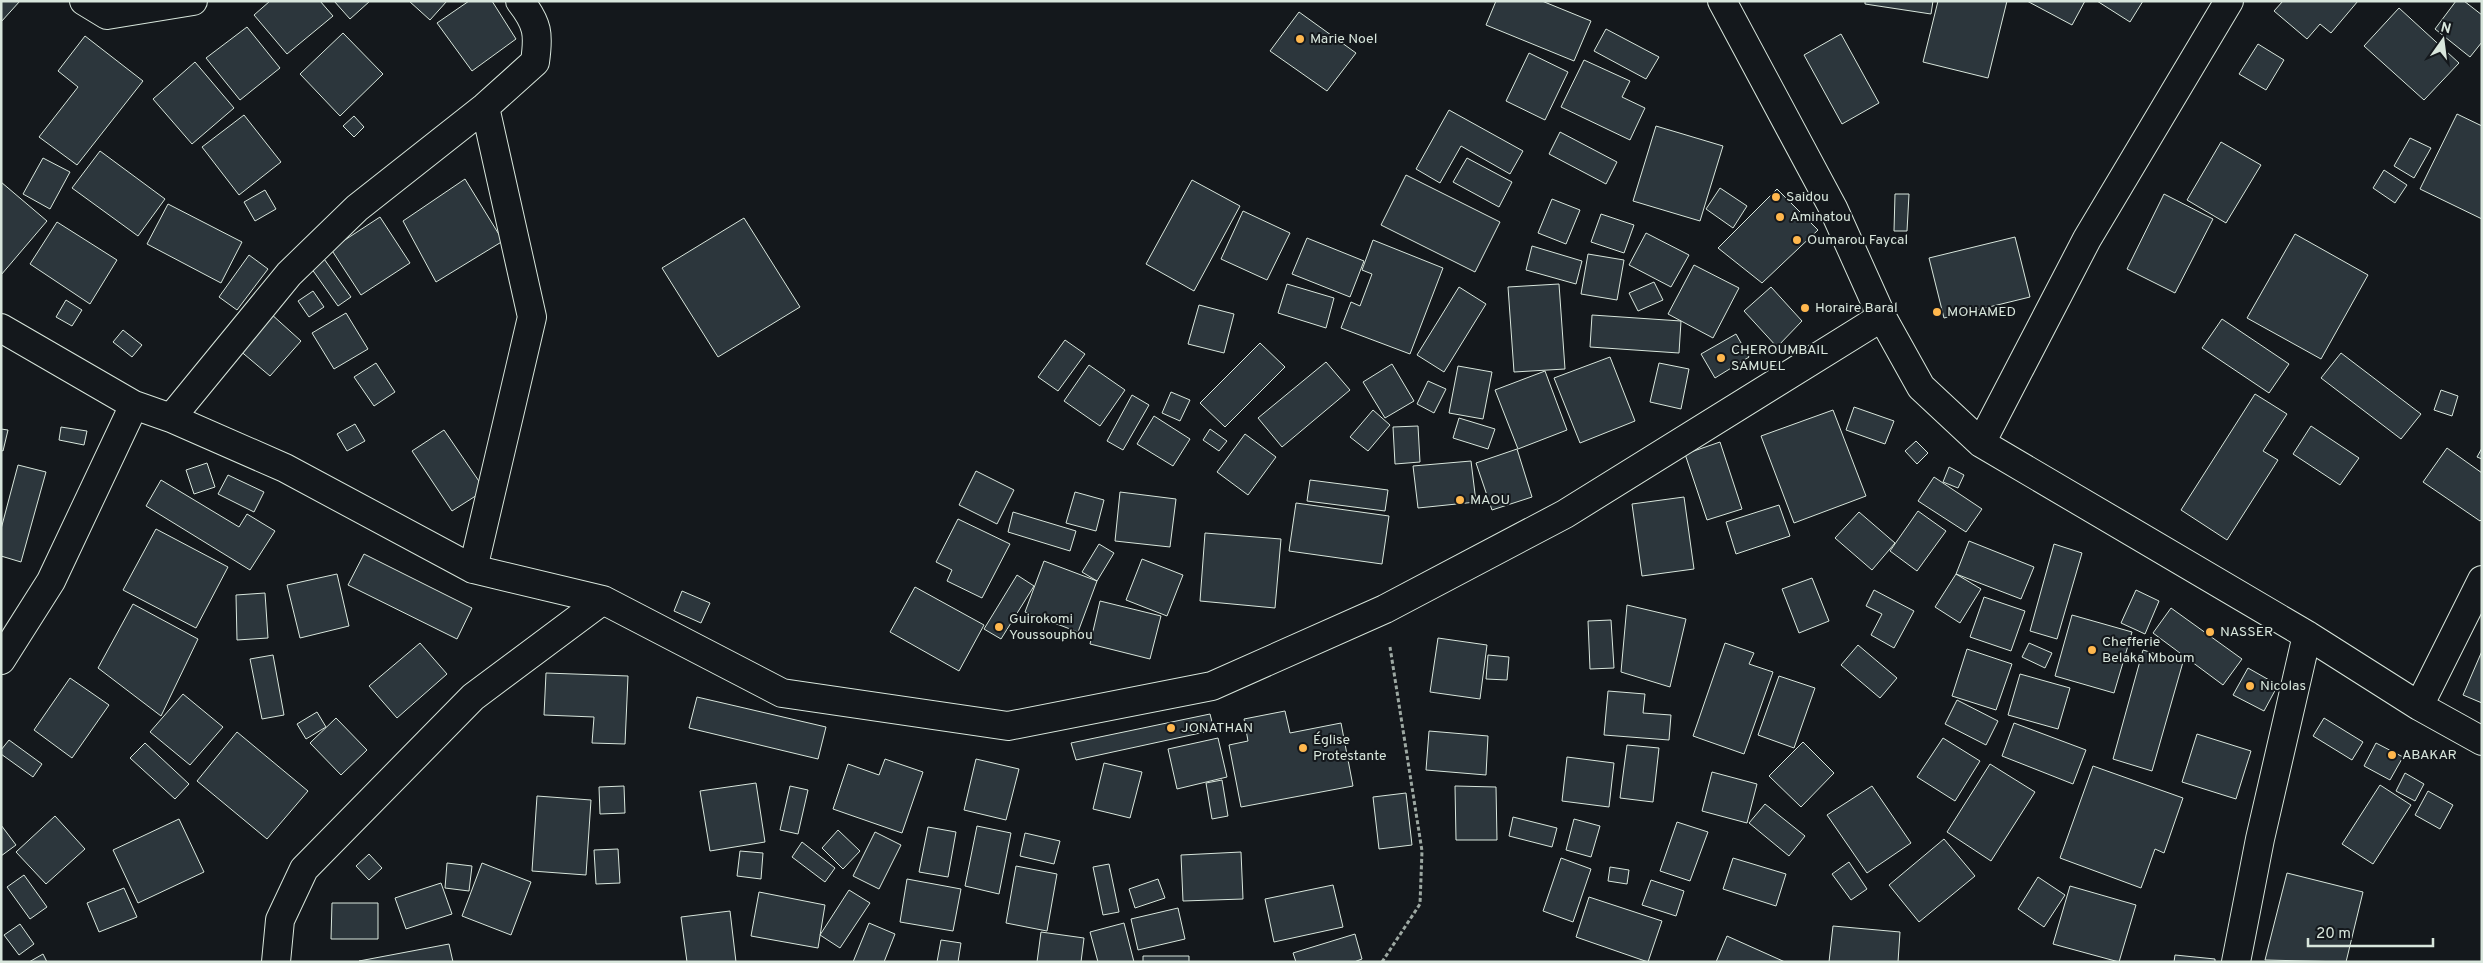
<svg xmlns="http://www.w3.org/2000/svg" width="2483" height="963" font-family="Overpass,sans-serif">
  <style>
    .building { fill: #2c363c; stroke: #d8e6dc }
    .lines { fill: none; stroke-linecap: round; stroke-linejoin: round }
    .minor-casing { stroke: #d8e6dc; stroke-width: 30 }
    .path { stroke: #9da8a2; stroke-width: 3; stroke-dasharray: 4 2.5; stroke-linecap: butt }
    .minor { stroke: #14181c; stroke-width: 28 }
    .poi-dot { fill: #ffb74d; stroke: #14181c; stroke-width: 2 }
    .labels { text-anchor: middle; dominant-baseline: central; stroke-width: 4; stroke-linejoin: round; paint-order: stroke }
    .poi-label { font-size: 14px; fill: #d8e6dc; stroke: #14181c; text-anchor: start }
  </style>
  <rect width="100%" height="100%" fill="#14181c"/>
  <path class="building" d="M1 1H20L1 22Z
    M270 1H320L333 16 287 54 254 15Z
    M334 1H370L350 19Z
    M409 1H447L430 20Z
    M469 1H492L516 39 472 71 437 23Z
    M1496 1H1542L1591 21 1574 61 1486 25Z
    M1865 1H1933L1931 14 1865 4Z
    M1938 1H2007L1988 78 1923 62Z
    M2027 1H2085L2072 25Z
    M2097 1H2143L2130 22Z
    M2283 1H2358L2331 33 2320 24 2307 39 2274 11Z
    M2456 1H2464L2482 15V42L2470 57 2435 29Z
    M2399 8 2459 63 2424 100 2364 46Z
    M1299 12 1356 53 1327 91 1270 51Z
    M247 27 280 68 240 100 206 58Z
    M1606 29 1659 57 1646 79 1594 51Z
    M343 33 383 74 340 116 300 74Z
    M1841 34 1879 103 1842 124 1804 55Z
    M85 36 143 81 77 165 39 137 78 87 58 71Z
    M2258 44 2284 60 2266 90 2239 74Z
    M1529 53 1568 72 1545 120 1506 101Z
    M1584 60 1630 81 1622 97 1645 108 1630 140 1561 107Z
    M195 62 234 108 192 144 153 99Z
    M1449 110 1523 151 1510 174 1461 146 1440 183 1416 169Z
    M2457 114 2482 126V219L2420 189Z
    M244 115 281 162 239 195 202 147Z
    M354 116 364 127 354 137 343 126Z
    M1656 126 1723 146 1700 221 1633 201Z
    M1560 132 1617 162 1606 184 1549 154Z
    M2410 138 2431 148 2414 178 2394 166Z
    M2221 142 2261 165 2226 223 2187 200Z
    M100 151 165 199 138 236 72 188Z
    M43 158 70 172 50 209 23 194Z
    M1467 158 1512 182 1499 207 1453 182Z
    M2384 170 2407 185 2395 203 2373 188Z
    M1406 175 1500 222 1475 272 1381 225Z
    M465 179 503 241 436 282 403 221Z
    M1192 180 1240 206 1194 291 1146 264Z
    M1 182 47 221 1 275Z
    M1720 188 1747 206 1733 228 1706 209Z
    M1777 189 1818 230 1762 283 1718 248Z
    M265 190 276 209 255 221 244 202Z
    M1895 194H1909L1907 231H1894Z
    M2164 194 2213 219 2175 293 2127 269Z
    M1552 199 1580 210 1566 244 1538 233Z
    M168 204 242 242 221 283 147 244Z
    M1243 211 1290 233 1267 280 1221 259Z
    M1601 214 1634 225 1624 253 1591 242Z
    M380 217 410 263 361 295 331 249Z
    M744 218 800 307 718 357 662 268Z
    M57 222 117 260 90 304 30 264Z
    M1646 233 1689 255 1671 287 1629 265Z
    M2295 234 2368 275 2321 359 2247 318Z
    M2015 237 2030 297 1944 318 1929 258Z
    M1307 238 1364 261 1350 297 1292 274Z
    M1373 240 1443 268 1410 354 1341 328 1351 302 1360 306 1372 274 1362 270Z
    M1532 246 1582 261 1576 284 1526 270Z
    M1588 254 1624 260 1617 300 1581 294Z
    M249 255 268 269 237 310 219 297Z
    M322 256 351 297 338 306 309 265Z
    M1694 265 1739 288 1713 338 1668 314Z
    M1654 282 1663 300 1638 311 1629 293Z
    M1287 284 1334 298 1326 328 1278 313Z
    M1559 284 1565 369 1514 372 1508 287Z
    M1459 287 1486 304 1444 372 1417 355Z
    M1771 287 1802 321 1777 347 1744 311Z
    M313 291 324 307 309 317 298 301Z
    M66 300 82 310 72 326 56 317Z
    M1199 305 1234 314 1224 353 1188 344Z
    M270 313 301 341 270 376 238 349Z
    M346 313 368 349 334 369 312 333Z
    M1592 315 1681 321 1679 353 1590 347Z
    M2222 319 2289 364 2269 393 2202 348Z
    M123 330 142 345 132 357 113 342Z
    M1736 334 1749 357 1715 378 1701 354Z
    M1065 340 1085 354 1058 391 1038 377Z
    M1260 343 1285 367 1225 427 1200 403Z
    M2341 353 2421 414 2401 439 2321 378Z
    M1610 357 1635 421 1580 443 1554 378Z
    M1326 362 1350 390 1282 447 1258 418Z
    M376 363 395 392 374 406 354 377Z
    M1659 363 1689 369 1681 409 1650 402Z
    M1392 364 1414 401 1385 418 1363 382Z
    M1089 365 1125 390 1100 426 1064 401Z
    M1458 366 1492 372 1483 419 1449 413Z
    M1545 371 1567 430 1518 449 1495 390Z
    M1428 381 1446 389 1434 413 1417 404Z
    M2441 390 2458 396 2452 416 2434 410Z
    M1171 392 1190 400 1180 421 1162 413Z
    M2255 394 2287 414 2263 451 2278 460 2227 540 2181 510Z
    M1132 395 1149 405 1123 450 1107 441Z
    M1854 407 1894 421 1885 444 1846 430Z
    M1373 410 1390 425 1368 451 1350 437Z
    M1833 410 1866 496 1794 523 1761 436Z
    M1154 416 1190 439 1173 466 1137 444Z
    M1459 418 1495 429 1488 449 1453 438Z
    M355 424 365 441 347 451 337 434Z
    M1418 426 1420 462 1395 464 1393 427Z
    M2311 426 2359 458 2340 485 2293 454Z
    M61 427 87 431 84 445 59 440Z
    M1 429 8 430 3 451 1 450Z
    M1210 429 1227 441 1219 451 1203 440Z
    M444 430 485 490 452 511 412 451Z
    M1245 434 1276 457 1248 495 1217 472Z
    M1916 441 1928 453 1917 464 1905 451Z
    M1720 442 1742 509 1707 520 1685 454Z
    M2447 448 2482 473V519L2480 521 2423 482Z
    M2482 448V459L2477 457Z
    M1517 449 1532 497 1492 510 1476 463Z
    M1471 461 1476 502 1418 508 1413 466Z
    M207 463 215 487 194 494 186 470Z
    M18 465 46 472 21 562 1 556V529Z
    M1949 467 1964 475 1958 488 1943 482Z
    M976 471 1014 490 997 524 959 505Z
    M228 475 264 492 254 512 218 494Z
    M1934 477 1982 509 1966 532 1918 501Z
    M161 480 239 527 247 514 275 531 250 570 146 506Z
    M1310 480 1388 490 1385 511 1307 501Z
    M1075 492 1104 500 1096 531 1066 523Z
    M1120 492 1176 499 1170 547 1115 541Z
    M1684 497 1694 569 1642 576 1632 504Z
    M1296 503 1389 516 1382 564 1289 551Z
    M1779 505 1790 536 1736 554 1726 522Z
    M1918 511 1946 531 1917 571 1890 551Z
    M1013 512 1076 531 1070 551 1008 532Z
    M1859 512 1895 543 1872 570 1835 538Z
    M958 519 1010 544 982 598 947 581 952 570 936 562Z
    M156 529 228 567 196 628 123 590Z
    M1205 533 1281 539 1275 608 1200 601Z
    M1969 541 2034 567 2021 599 1956 574Z
    M1099 544 1114 553 1097 581 1082 572Z
    M2054 544 2082 553 2057 639 2030 631Z
    M364 554 472 608 457 639 348 585Z
    M1142 559 1183 575 1167 616 1126 600Z
    M1044 561 1097 581 1078 632 1025 612Z
    M337 574 349 626 300 638 287 585Z
    M1956 574 1981 589 1960 623 1935 607Z
    M1017 575 1034 586 1001 639 984 629Z
    M1812 578 1829 621 1799 633 1782 589Z
    M915 587 984 625 959 671 890 632Z
    M1874 590 1914 611 1894 648 1871 635 1882 614 1866 606Z
    M2136 590 2159 601 2145 634 2121 623Z
    M682 591 710 603 701 623 674 611Z
    M265 593 268 638 237 640 236 595Z
    M1984 597 2025 611 2011 651 1970 637Z
    M1100 601 1161 616 1150 659 1090 644Z
    M133 604 198 639 161 716 98 668Z
    M1627 605 1686 619 1670 687 1621 672Z
    M2171 608 2242 659 2223 685 2153 633Z
    M2072 615 2132 632 2114 693 2055 676Z
    M1611 620 1614 668 1590 669 1588 621Z
    M1438 638 1487 645 1480 699 1430 692Z
    M420 643 447 674 397 718 369 686Z
    M1725 643 1754 653 1749 664 1773 672 1744 754 1693 736Z
    M2029 643 2052 653 2045 668 2022 657Z
    M1858 645 1897 678 1880 698 1841 665Z
    M1967 649 2012 664 1996 710 1952 696Z
    M2143 650 2183 662 2152 771 2113 759Z
    M2482 651V703L2463 695Z
    M273 655 284 715 262 719 250 659Z
    M1488 655 1509 657 1507 680 1486 679Z
    M2248 668 2278 685 2264 711 2233 695Z
    M546 673 628 676 625 744 592 743 594 717 544 715Z
    M2020 674 2070 688 2058 729 2008 715Z
    M1779 676 1815 688 1794 748 1758 735Z
    M70 678 109 705 72 758 34 730Z
    M1608 691 1645 694 1643 713 1671 715 1669 740 1604 735Z
    M183 694 223 727 190 765 150 732Z
    M697 697 826 727 818 759 689 728Z
    M1957 700 1998 721 1986 745 1945 724Z
    M1285 711 1290 733 1341 723 1353 786 1241 807 1229 745 1248 741 1244 719Z
    M317 712 326 727 306 739 297 724Z
    M1210 714 1214 730 1076 760 1071 743Z
    M336 718 367 750 341 775 310 743Z
    M2324 718 2363 742 2352 760 2313 736Z
    M2014 723 2086 750 2073 784 2002 756Z
    M1429 731 1488 736 1486 775 1426 770Z
    M237 732 308 791 267 839 197 781Z
    M2197 734 2251 751 2236 799 2182 782Z
    M1218 738 1227 777 1177 789 1168 749Z
    M1943 738 1980 761 1955 801 1917 777Z
    M9 740 42 764 33 777 1 754V750Z
    M1803 742 1834 773 1801 807 1769 776Z
    M145 743 189 784 175 799 130 758Z
    M2376 743 2403 757 2390 780 2364 766Z
    M1627 745 1659 748 1653 802 1620 798Z
    M1567 757 1614 763 1609 807 1562 801Z
    M885 759 923 772 902 833 833 809 848 764 879 775Z
    M976 759 1019 769 1006 820 964 810Z
    M1104 763 1142 772 1130 818 1093 809Z
    M1990 764 2035 792 1991 861 1947 832Z
    M2093 766 2183 798 2164 853 2155 849 2141 888 2060 858Z
    M1712 772 1757 784 1747 823 1702 811Z
    M2405 773 2424 784 2415 801 2396 791Z
    M1222 780 1228 816 1212 819 1206 783Z
    M756 783 765 842 710 851 700 791Z
    M2380 785 2411 805 2373 864 2342 844Z
    M624 786 625 813 600 814 599 787Z
    M790 786 808 790 798 834 780 830Z
    M1455 786 1496 787 1497 840H1456Z
    M1872 786 1911 843 1867 873 1827 815Z
    M2428 791 2453 805 2440 829 2415 815Z
    M1406 793 1412 845 1379 849 1373 797Z
    M537 796 591 800 586 875 532 871Z
    M1765 804 1805 836 1789 856 1749 823Z
    M55 816 85 849 46 884 16 852Z
    M1513 817 1557 828 1552 847 1509 836Z
    M179 819 204 872 138 903 113 850Z
    M1574 819 1600 826 1591 857 1566 850Z
    M1677 822 1708 832 1690 881 1660 871Z
    M1 825 16 845 1 856Z
    M977 826 1011 833 999 894 965 886Z
    M928 827 956 832 948 877 919 872Z
    M838 830 860 851 843 869 822 848Z
    M875 832 901 845 879 889 853 876Z
    M1025 833 1060 841 1054 864 1020 856Z
    M1944 839 1975 876 1919 922 1889 885Z
    M802 842 835 868 825 882 792 857Z
    M618 849 620 883 596 884 594 850Z
    M740 851 763 853 761 879 737 876Z
    M1241 852 1243 899 1183 901 1181 855Z
    M369 854 382 868 369 880 356 866Z
    M1561 858 1591 869 1573 922 1543 911Z
    M1733 858 1786 874 1776 906 1723 889Z
    M1849 862 1867 889 1851 900 1832 874Z
    M447 863 472 866 469 891 445 888Z
    M482 863 531 882 511 935 462 916Z
    M1109 864 1119 912 1103 915 1093 867Z
    M1016 866 1057 874 1047 931 1006 923Z
    M1610 867 1629 870 1627 884 1608 881Z
    M2287 873 2363 892 2346 962 2265 960Z
    M24 875 47 907 30 919 7 887Z
    M2038 877 2065 895 2044 927 2018 909Z
    M907 879 961 889 953 931 900 922Z
    M1158 879 1165 898 1135 908 1129 889Z
    M1651 880 1684 891 1676 916 1642 905Z
    M441 883 452 914 406 929 395 898Z
    M1333 885 1343 927 1274 942 1265 899Z
    M2070 886 2136 905 2119 962 2053 944Z
    M124 888 137 917 99 932 87 903Z
    M849 890 870 903 840 948 820 935Z
    M759 892 825 905 818 948 751 936Z
    M1589 897 1662 921 1648 962 1576 937Z
    M332 903H378V939H331Z
    M1178 908 1185 939 1138 950 1131 919Z
    M730 911 736 962H687L681 917Z
    M869 923 895 934 884 962H853Z
    M1124 923 1134 962H1098L1090 932Z
    M20 924 34 944 19 955 4 935Z
    M1833 926 1900 932 1898 962H1829Z
    M1041 932 1084 938 1081 962H1037Z
    M1355 934 1362 959 1354 962H1296L1293 953Z
    M1727 936 1785 962H1716Z
    M941 940 961 943 958 962H937Z
    M449 944 453 962 359 961Z
    M43 954 47 962H29Z
    M2175 955 2215 959V962H2174Z
    M1143 956H1189V962H1143Z"/>
  <g class="lines">
    <g class="minor-casing">
      <path id="minor" d="M84 1 107 15 193 1
        M1722 1 1833 208 1882 317 1921 387 1981 443 2307 635 2419 706 2482 741
        M1 328 134 405 171 418 285 468 473 569 603 600 782 693 1008 726 1212 686 1385 609 1565 514 1882 317
        M171 418 289 274 357 208 485 107 535 62C539 34 538 24 520 1
        M1981 443 2087 239 2229 1
        M473 569 532 317 485 107
        M1 660 51 581 134 405
        M2419 706 2482 580
        M276 962 280 920 304 869 473 697 603 600
        M2236 962 2260 839 2307 635"/>
    </g>
    <path class="path" d="M1382 962 1420 904 1422 851 1390 647"/>
    <use href="#minor" class="minor"/>
  </g>
  <g class="poi-dot">
    <circle cx="1300" cy="39" r="5"/>
    <circle cx="1776" cy="197" r="5"/>
    <circle cx="1780" cy="217" r="5"/>
    <circle cx="1797" cy="240" r="5"/>
    <circle cx="1805" cy="308" r="5"/>
    <circle cx="1937" cy="312" r="5"/>
    <circle cx="1721" cy="358" r="5"/>
    <circle cx="1460" cy="500" r="5"/>
    <circle cx="999" cy="627" r="5"/>
    <circle cx="2210" cy="632" r="5"/>
    <circle cx="2092" cy="650" r="5"/>
    <circle cx="2250" cy="686" r="5"/>
    <circle cx="1171" cy="728" r="5"/>
    <circle cx="1303" cy="748" r="5"/>
    <circle cx="2392" cy="755" r="5"/>
  </g>
  <g class="labels">
    <g class="poi-label">
      <text x="1310" y="39">Marie Noel</text>
      <text x="1786" y="197">Saidou</text>
      <text x="1790" y="217">Aminatou</text>
      <text x="1807" y="240">Oumarou Faycal</text>
      <text x="1815" y="308">Horaire Baral</text>
      <text x="1947" y="312">MOHAMED</text>
      <text x="1731" y="350">CHEROUMBAIL<tspan x="1731" dy="16">SAMUEL</tspan></text>
      <text x="1470" y="500">MAOU</text>
      <text x="1009" y="619">Guirokomi<tspan x="1009" dy="16">Youssouphou</tspan></text>
      <text x="2220" y="632">NASSER</text>
      <text x="2102" y="642">Chefferie<tspan x="2102" dy="16">Belaka Mboum</tspan></text>
      <text x="2260" y="686">Nicolas</text>
      <text x="1181" y="728">JONATHAN</text>
      <text x="1313" y="740">Église<tspan x="1313" dy="16">Protestante</tspan></text>
      <text x="2402" y="755">ABAKAR</text>
    </g>
  </g>
  <rect width="2483" height="963" fill="none" stroke="#d8e6dc" stroke-width="5"/>
  <g transform="translate(2443 40) rotate(14)" stroke="#14181c" stroke-width="4" paint-order="stroke">
  <path d="M0-4L9 19L0 12L-9 19Z" fill="#d8e6dc"/>
  <text y="-8" font-size="14" font-weight="bold" text-anchor="middle" fill="#d8e6dc">N</text>
  </g>
  <path d="M2308 938v8h125v-8" fill="none" stroke="#d8e6dc" stroke-width="2.5"/>
  <text x="2316" y="938" font-size="15" fill="#d8e6dc" stroke="#14181c" stroke-width="4" paint-order="stroke">20 m</text>
</svg>
